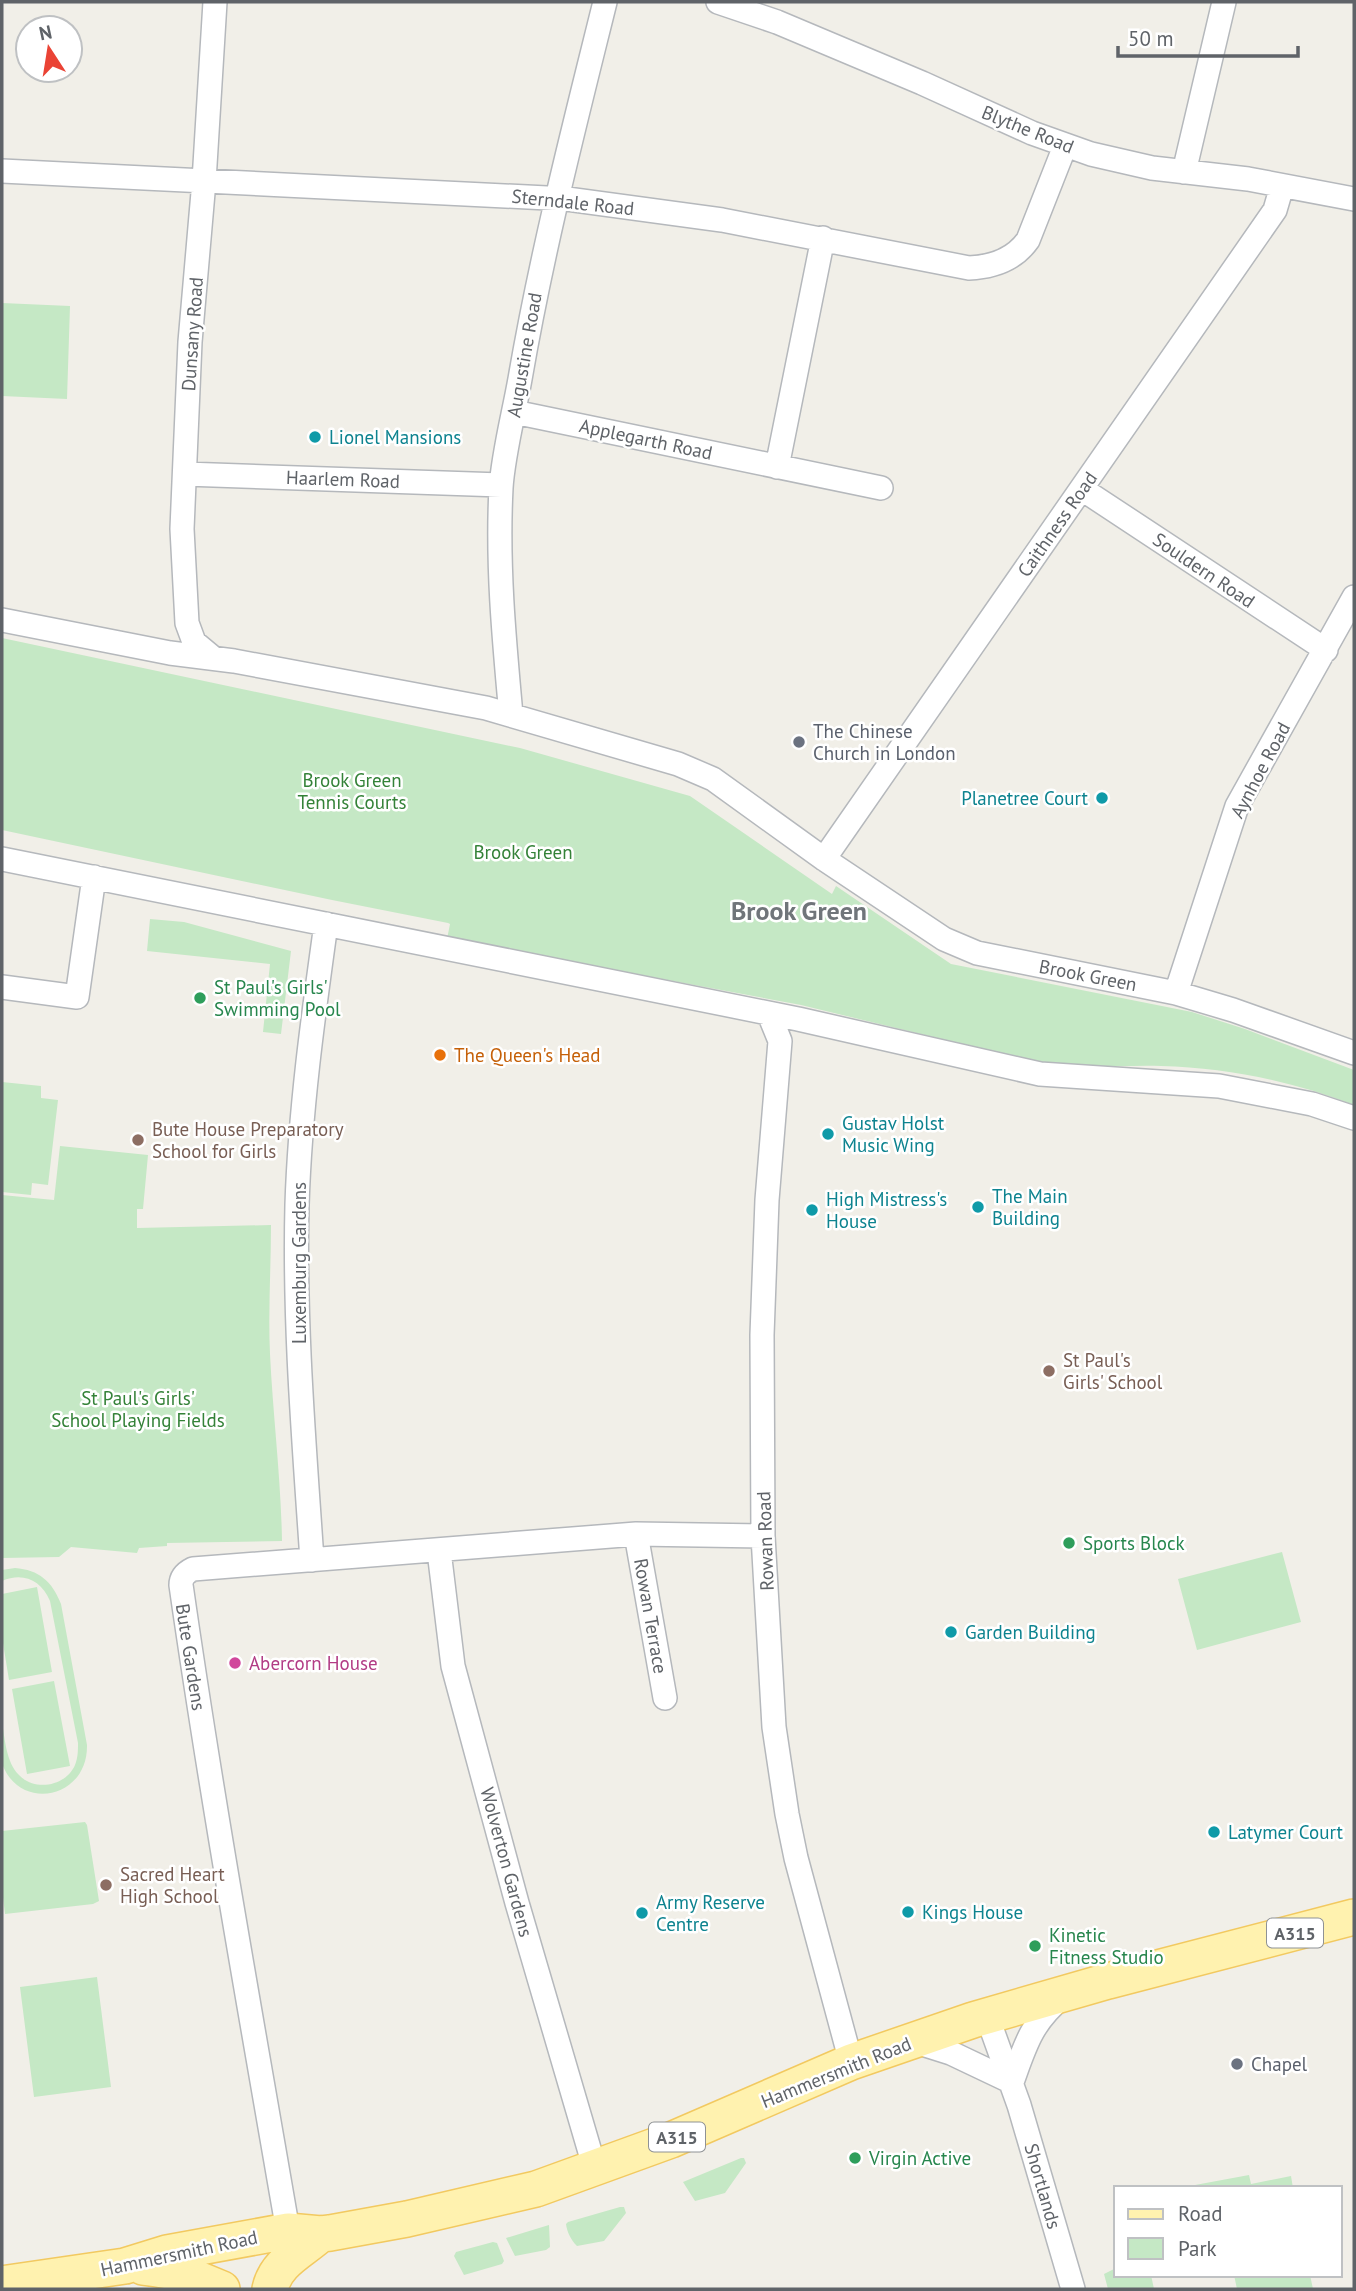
<svg xmlns="http://www.w3.org/2000/svg" width="1356" height="2291" font-family="'PT Sans',sans-serif">
  <style>
    .green { fill: #c5e8c5 }
    .lines { fill: none; stroke-linecap: round; stroke-linejoin: round }
    .street-casing { stroke: #b5b8bc; stroke-width: 26 }
    .primary-casing { stroke: #f2c960; stroke-width: 38 }
    .street { stroke: #fff; stroke-width: 23 }
    .primary { stroke: #fff2af; stroke-width: 35 }
    .culture-dot { fill: #0f9aa8; stroke: #fff; stroke-width: 2.5 }
    .worship-dot { fill: #6b7280; stroke: #fff; stroke-width: 2.5 }
    .leisure-dot { fill: #2e9e5b; stroke: #fff; stroke-width: 2.5 }
    .food-dot { fill: #e8710a; stroke: #fff; stroke-width: 2.5 }
    .education-dot { fill: #8d6e63; stroke: #fff; stroke-width: 2.5 }
    .hotel-dot { fill: #d1479c; stroke: #fff; stroke-width: 2.5 }
    .labels { text-anchor: middle; dominant-baseline: central; stroke-width: 5; stroke-linejoin: round; paint-order: stroke }
    .shield { fill: #fff; stroke: #8f9295; stroke-width: 2 }
    .shield-label { font-size: 18px; font-weight: bold; fill: #5f6368 }
    .street-label { font-size: 19px; fill: #5f6368; stroke: #fff }
    .culture-label { font-size: 19px; fill: #0d838f; stroke: #fff; text-anchor: start }
    .worship-label { font-size: 19px; fill: #5b616d; stroke: #fff; text-anchor: start }
    .park-label { font-size: 19px; fill: #348238; stroke: #fff }
    .leisure-label { font-size: 19px; fill: #27864d; stroke: #fff; text-anchor: start }
    .food-label { font-size: 19px; fill: #c56008; stroke: #fff; text-anchor: start }
    .education-label { font-size: 19px; fill: #785e54; stroke: #fff; text-anchor: start }
    .hotel-label { font-size: 19px; fill: #b23c85; stroke: #fff; text-anchor: start }
    .district-label { font-size: 26px; font-weight: bold; fill: #70757a; stroke: #fff }
  </style>
  <rect width="100%" height="100%" fill="#f1efe8"/>
  <path class="green" d="M2 303 70 306 67 399 2 396Z
    M2 638 520 748 690 796 832 894 836 886 951 964 1192 1012 1245 1029 1354 1070V1105C1292 1081 1228 1068 1161 1066 1123 1065 1086 1069 1049 1065L801 1005 447 939 450 924 448 923 332 900 2 830Z
    M150 919 184 922 291 951 281 1034 263 1032 270 964 147 951Z
    M2 1082 41 1086V1098L58 1100 48 1185 32 1183 31 1195 2 1192Z
    M60 1146 148 1155 143 1209H137V1228L271 1225C271 1268 268 1311 270 1354 273 1416 281 1479 282 1541L167 1543V1546L139 1548 137 1553 71 1547 59 1557 2 1558V1195L54 1200Z
    M1282 1552 1301 1622 1197 1650 1178 1579Z
    M15 1568C39 1570 52 1581 61 1604L87 1745C88 1798 22 1812 3 1766 0 1753 2 1735 2 1722 5 1739 6 1762 19 1775 35 1792 66 1786 75 1765 78 1758 78 1750 78 1743L50 1601C41 1580 23 1572 2 1581V1570Z
    M37 1587 52 1672 9 1680 2 1637V1594Z
    M54 1681 70 1766 27 1774 12 1689Z
    M85 1822 87 1825 99 1901 93 1904 5 1914 2 1889V1831Z
    M97 1977 111 2087 34 2097 20 1987Z
    M741 2158H744L746 2163 725 2193 695 2201 683 2182Z
    M1249 2175 1251 2184 1291 2176 1293 2188H1195V2185Z
    M620 2207H624L626 2213 604 2241 577 2246C571 2240 567 2232 566 2224L568 2222Z
    M549 2225 550 2247 546 2250 515 2256 506 2238Z
    M493 2242 497 2243 504 2261 502 2264 464 2275 454 2256 456 2252Z
    M1116 2268V2275H1151L1154 2289H1108L1104 2274Z
    M1234 2275H1310L1313 2289H1237Z"/>
  <g class="lines">
    <g class="street-casing">
      <path id="street" d="M718 2 777 22 922 83 1032 133 1091 154 1152 168 1248 179 1354 199
        M2 171 567 199 722 220 969 268C992 267 1014 260 1028 240L1065 146
        M1184 172 1224 2
        M514 412 881 488
        M777 467 823 238
        M185 474 501 485
        M1082 489 1326 650
        M2 620 170 653 234 661 486 708 678 764 713 779 824 859 944 939 977 953 1176 993 1233 1010 1354 1053
        M212 657 194 642 187 623 182 529 190 342 204 181 215 2
        M511 715C504 639 497 564 501 488 503 455 514 413 520 379 542 251 574 127 605 2
        M2 859 798 1019 1040 1074 1219 1086 1312 1104 1354 1118
        M824 859 1275 210 1282 186
        M2 987 77 997 94 877
        M1176 993 1237 806 1354 597
        M769 1014 780 1041 767 1200 762 1335 763 1536 774 1727 787 1814 796 1858 851 2062
        M636 1534 665 1698
        M439 1551 453 1666 517 1903 595 2169
        M312 1560C304 1442 294 1323 297 1205 300 1111 313 1017 326 924
        M987 2016 1019 2105 1073 2289
        M913 2041 951 2053 1012 2082
        M1012 2082C1025 2046 1031 2023 1062 1997
        M288 2231C251 2016 212 1801 181 1585 181 1577 185 1573 193 1569L636 1534 763 1536"/>
    </g>
    <g class="primary-casing">
      <path id="primary" d="M143 2267C172 2270 196 2277 222 2289
        M2 2284 125 2266 167 2253 288 2231 321 2234 330 2233 407 2219 536 2189 671 2140 851 2062 973 2020 1108 1981 1354 1917
        M270 2289C276 2262 301 2252 321 2234"/>
    </g>
    <use href="#street" class="street"/>
    <use href="#primary" class="primary"/>
  </g>
  <g class="culture-dot">
    <circle cx="315" cy="437" r="7"/>
    <circle cx="1102" cy="798" r="7"/>
    <circle cx="828" cy="1134" r="7"/>
    <circle cx="978" cy="1207" r="7"/>
    <circle cx="812" cy="1210" r="7"/>
    <circle cx="951" cy="1632" r="7"/>
    <circle cx="1214" cy="1832" r="7"/>
    <circle cx="908" cy="1912" r="7"/>
    <circle cx="642" cy="1913" r="7"/>
  </g>
  <g class="worship-dot">
    <circle cx="799" cy="742" r="7"/>
    <circle cx="1237" cy="2064" r="7"/>
  </g>
  <g class="leisure-dot">
    <circle cx="200" cy="998" r="7"/>
    <circle cx="1069" cy="1543" r="7"/>
    <circle cx="1035" cy="1946" r="7"/>
    <circle cx="855" cy="2158" r="7"/>
  </g>
  <circle class="food-dot" cx="440" cy="1055" r="7"/>
  <g class="education-dot">
    <circle cx="138" cy="1140" r="7"/>
    <circle cx="1049" cy="1371" r="7"/>
    <circle cx="106" cy="1885" r="7"/>
  </g>
  <circle class="hotel-dot" cx="235" cy="1663" r="7"/>
  <g class="labels">
    <g class="shield">
      <rect x="1267" y="1918.5" width="56" height="29" rx="5"/>
      <rect x="649" y="2122.5" width="56" height="29" rx="5"/>
    </g>
    <g class="shield-label">
      <text x="1295" y="1933">A315</text>
      <text x="677" y="2137">A315</text>
    </g>
    <g class="street-label">
      <text transform="translate(1028 129) rotate(22)">Blythe Road</text>
      <text transform="translate(573 202) rotate(6)">Sterndale Road</text>
      <text transform="translate(192 334) rotate(-86)">Dunsany Road</text>
      <text transform="translate(524 355) rotate(-80)">Augustine Road</text>
      <text transform="translate(646 439) rotate(12)">Applegarth Road</text>
      <text transform="translate(343 479) rotate(2)">Haarlem Road</text>
      <text transform="translate(1057 524) rotate(-55)">Caithness Road</text>
      <text transform="translate(1204 570) rotate(34)">Souldern Road</text>
      <text transform="translate(1260 770) rotate(-62)">Aynhoe Road</text>
      <text transform="translate(1088 975) rotate(11)">Brook Green</text>
      <text transform="translate(299 1263) rotate(-90)">Luxemburg Gardens</text>
      <text transform="translate(765 1541) rotate(-92)">Rowan Road</text>
      <text transform="translate(651 1616) rotate(80)">Rowan Terrace</text>
      <text transform="translate(191 1657) rotate(81)">Bute Gardens</text>
      <text transform="translate(507 1862) rotate(75)">Wolverton Gardens</text>
      <text transform="translate(836 2072) rotate(-22)">Hammersmith Road</text>
      <text transform="translate(1043 2186) rotate(74)">Shortlands</text>
      <text transform="translate(179 2253) rotate(-12)">Hammersmith Road</text>
    </g>
    <g class="culture-label">
      <text x="329" y="437">Lionel Mansions</text>
      <text x="1088" y="798" text-anchor="end">Planetree Court</text>
      <text x="842" y="1123">Gustav Holst<tspan x="842" dy="22">Music Wing</tspan></text>
      <text x="992" y="1196">The Main<tspan x="992" dy="22">Building</tspan></text>
      <text x="826" y="1199">High Mistress's<tspan x="826" dy="22">House</tspan></text>
      <text x="965" y="1632">Garden Building</text>
      <text x="1228" y="1832">Latymer Court</text>
      <text x="656" y="1902">Army Reserve<tspan x="656" dy="22">Centre</tspan></text>
      <text x="922" y="1912">Kings House</text>
    </g>
    <g class="worship-label">
      <text x="813" y="731">The Chinese<tspan x="813" dy="22">Church in London</tspan></text>
      <text x="1251" y="2064">Chapel</text>
    </g>
    <g class="park-label">
      <text x="352" y="780">Brook Green<tspan x="352" dy="22">Tennis Courts</tspan></text>
      <text x="523" y="852">Brook Green</text>
      <text x="138" y="1398">St Paul's Girls'<tspan x="138" dy="22">School Playing Fields</tspan></text>
    </g>
    <g class="leisure-label">
      <text x="214" y="987">St Paul's Girls'<tspan x="214" dy="22">Swimming Pool</tspan></text>
      <text x="1083" y="1543">Sports Block</text>
      <text x="1049" y="1935">Kinetic<tspan x="1049" dy="22">Fitness Studio</tspan></text>
      <text x="869" y="2158">Virgin Active</text>
    </g>
    <g class="food-label">
      <text x="454" y="1055">The Queen's Head</text>
    </g>
    <g class="education-label">
      <text x="152" y="1129">Bute House Preparatory<tspan x="152" dy="22">School for Girls</tspan></text>
      <text x="1063" y="1360">St Paul's<tspan x="1063" dy="22">Girls' School</tspan></text>
      <text x="120" y="1874">Sacred Heart<tspan x="120" dy="22">High School</tspan></text>
    </g>
    <g class="hotel-label">
      <text x="249" y="1663">Abercorn House</text>
    </g>
    <g class="district-label">
      <text x="799" y="910">Brook Green</text>
    </g>
  </g>
  <rect width="1356" height="2291" fill="none" stroke="#5f6368" stroke-width="7"/>
  <rect x="1114" y="2186" width="228" height="91" fill="#ffffff" stroke="#bfc1c3" stroke-width="2"/>
  <rect x="1128" y="2209" width="35" height="10" fill="#fff2af" stroke="#bfc1c3" stroke-width="2"/>
  <text x="1178" y="2221" font-size="21" fill="#5f6368">Road</text>
  <rect x="1128" y="2238" width="35" height="21" fill="#c5e8c5" stroke="#bfc1c3" stroke-width="2"/>
  <text x="1178" y="2256" font-size="21" fill="#5f6368">Park</text>
  <g transform="translate(49 49) rotate(348)"><circle r="33" fill="#ffffff" stroke="#bfc1c3" stroke-width="2"/>
  <path d="M0-5L12 26L0 18L-12 26Z" fill="#ea4335"/>
  <text y="-10" font-size="19" font-weight="bold" text-anchor="middle" fill="#5f6368">N</text>
  </g>
  <path d="M1118 46v10h180v-10" fill="none" stroke="#5f6368" stroke-width="3.5"/>
  <text x="1128" y="46" font-size="21" fill="#5f6368" stroke="#ffffff" stroke-width="5" paint-order="stroke">50 m</text>
</svg>
